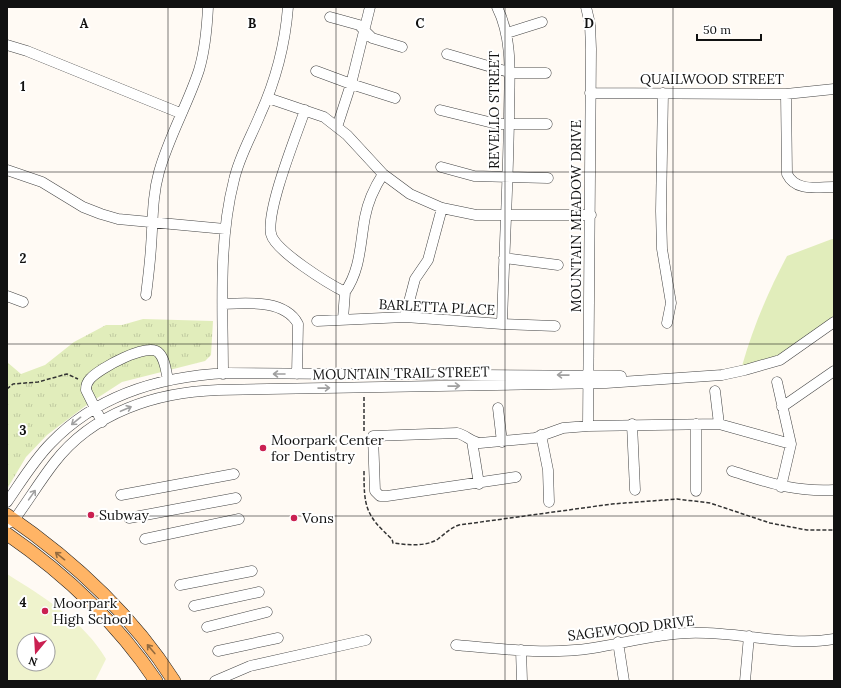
<svg xmlns="http://www.w3.org/2000/svg" width="841" height="688" font-family="Lora,serif">
  <style>
    .grass { fill: #e1edbb }
    .park { fill: url(#park-tufts) }
    .pitch { fill: #eff3cd; fill-rule: evenodd }
    .lines { fill: none; stroke-linecap: round; stroke-linejoin: round }
    .minor-casing { stroke: #444; stroke-width: 11 }
    .major-casing { stroke: #222; stroke-width: 14 }
    .path { stroke: #333; stroke-width: 1.5; stroke-dasharray: 4 2; stroke-linecap: butt }
    .minor { stroke: #fff; stroke-width: 10 }
    .major { stroke: #ffb465; stroke-width: 13 }
    .oneway { stroke: #a0a0a0 }
    .oneway2 { stroke: #946b3f }
    .grid { fill: none; stroke: #111; stroke-width: 1; stroke-opacity: 0.55 }
    .poi-dot { fill: #ca2051; stroke: #fff; stroke-width: 1.5 }
    .labels { text-anchor: middle; dominant-baseline: central; stroke-width: 4; stroke-linejoin: round; paint-order: stroke }
    .street-label { font-size: 14px; fill: #111; stroke: #fff }
    .poi-label { font-size: 14px; fill: #111; stroke: #fff; text-anchor: start }
    .grid-label { font-size: 13px; text-anchor: middle; font-weight: bold; fill: #111; stroke: #fff; stroke-width: 4; stroke-linejoin: round; paint-order: stroke }
  </style>
  <defs>
    <pattern id="park-tufts" width="24" height="20" patternUnits="userSpaceOnUse"><rect width="24" height="20" fill="#e1edbb"/><path d="M3 7l-1-3M5 7V3M7 7l1-3M15 17l-1-3M17 17v-4M19 17l1-3" fill="none" stroke="#c0caa0"/></pattern>
  </defs>
  <rect width="100%" height="100%" fill="#fffaf4"/>
  <path class="grass" d="M832 239H834V316L788 350 774 357 742 366C753 327 768 292 787 256Z"/>
  <path class="park" d="M143 319 213 321 211 355 205 361 122 382 88 404 47 435 26 457 7 489V362L21 374 45 365 74 342 106 325H122Z"/>
  <path class="pitch" d="M7 574C42 596 85 622 106 659L95 681H7ZM24 640H48V664H24Z"/>
  <g class="lines">
    <g class="minor-casing">
      <path id="minor" d="M497 7C514 41 509 81 509 118 508 187 504 255 502 324
        M586 7 590 24 591 49 588 426
        M330 17 359 25 372 38 402 47
        M507 33 542 22
        M7 45 27 51 180 113
        M447 54 512 73H546
        M316 71 351 84 395 98
        M590 93 786 94 834 89
        M663 93 661 211 662 249 671 303 667 323
        M786 94 787 174C796 192 817 187 834 187
        M268 98 324 117 347 135 383 174 410 194 442 208 476 215H591
        M305 110C296 136 266 210 271 234 275 251 329 284 345 292
        M440 110 497 124H547
        M337 127 351 84 370 7
        M441 167 474 176 548 178
        M7 170 42 182 83 207 101 214 118 219 225 229
        M504 258 558 265
        M345 292C361 269 360 243 365 217 368 201 374 188 383 174
        M146 295C148 279 150 263 151 247 153 221 152 197 159 172 169 136 188 104 199 70 205 50 207 28 208 7
        M7 296 23 302
        M223 304C246 303 285 299 298 324L297 374
        M405 317 415 279 428 260 442 208
        M343 319 345 292
        M317 321 405 317 502 324 555 326
        M223 374C223 310 218 242 234 180 239 157 251 137 260 115 276 80 285 45 288 7
        M777 382 791 444 781 487
        M715 391 719 424
        M782 407 834 371
        M498 408 502 442
        M102 422 86 390C86 386 87 382 90 379 98 369 149 341 159 353 165 359 166 371 168 380
        M632 424 635 490
        M696 424V491
        M541 435 548 470 549 502
        M472 441 479 484
        M732 471C770 483 793 492 834 490
        M516 477 387 496H380L375 491 373 436 457 433C466 435 471 442 480 443L535 438 563 428 588 426 719 424 791 444
        M121 495 234 474
        M7 502C21 482 34 460 51 443 98 394 162 376 228 373L621 376
        M129 518 236 498
        M7 524 14 520C28 501 40 481 54 463 93 412 157 392 218 390L606 383 722 375 745 370 780 360 834 322
        M145 539 239 519
        M180 585 252 571
        M194 606 259 592
        M207 627 267 612
        M618 642 624 681
        M456 645C501 649 548 655 593 648 625 643 656 634 689 633 737 631 786 647 834 639
        M521 650 522 681
        M218 651 278 638
        M215 681 250 666 366 640
        M745 681 749 636"/>
    </g>
    <g class="major-casing">
      <path id="major" d="M7 515C71 559 132 615 174 681
        M7 534C65 574 117 623 156 681"/>
    </g>
    <path class="path" d="M7 389 13 384 38 382 67 374 78 379
      M364 397V433
      M364 471C364 506 365 515 392 539L393 543C407 545 426 547 438 539 445 534 450 528 459 525L612 504 677 499 710 503 770 523 807 530H834"/>
    <use href="#minor" class="minor"/>
    <use href="#major" class="major"/>
  </g>
  <defs><path id="oneway-shaft" d="M-6 0H5M1.5-3L5.5 0L1.5 3" fill="none" stroke-width="1.6" stroke-linecap="round" stroke-linejoin="round"/></defs>
  <g class="oneway">
    <use href="#oneway-shaft" transform="translate(279 374) rotate(180)"/>
    <use href="#oneway-shaft" transform="translate(563 375) rotate(-179)"/>
    <use href="#oneway-shaft" transform="translate(454 386) rotate(-1)"/>
    <use href="#oneway-shaft" transform="translate(324 388) rotate(-1)"/>
    <use href="#oneway-shaft" transform="translate(126 409) rotate(-23)"/>
    <use href="#oneway-shaft" transform="translate(76 421) rotate(141)"/>
    <use href="#oneway-shaft" transform="translate(32 495) rotate(-55)"/>
  </g>
  <g class="oneway2">
    <use href="#oneway-shaft" transform="translate(60 556) rotate(-141)"/>
    <use href="#oneway-shaft" transform="translate(151 649) rotate(-130)"/>
  </g>
  <path class="grid" d="M168 7V681M336 7V681M505 7V681M673 7V681M7 172H834M7 344H834M7 516H834"/>
  <g class="poi-dot">
    <circle cx="263" cy="448" r="4"/>
    <circle cx="91" cy="515" r="4"/>
    <circle cx="294" cy="518" r="4"/>
    <circle cx="45" cy="611" r="4"/>
  </g>
  <g class="labels">
    <g class="street-label">
      <text x="712" y="79">QUAILWOOD STREET</text>
      <text transform="translate(494 110) rotate(-90)">REVELLO STREET</text>
      <text transform="translate(576 216) rotate(-90)">MOUNTAIN MEADOW DRIVE</text>
      <text transform="translate(437 307) rotate(3)">BARLETTA PLACE</text>
      <text transform="translate(401 373) rotate(-1)">MOUNTAIN TRAIL STREET</text>
      <text transform="translate(631 628) rotate(-7)">SAGEWOOD DRIVE</text>
    </g>
    <g class="poi-label">
      <text x="271" y="440">Moorpark Center<tspan x="271" dy="16">for Dentistry</tspan></text>
      <text x="99" y="515">Subway</text>
      <text x="302" y="518">Vons</text>
      <text x="53" y="603">Moorpark<tspan x="53" dy="16">High School</tspan></text>
    </g>
  </g>
  <g class="grid-label">
    <text x="84" y="28">A</text>
    <text x="252" y="28">B</text>
    <text x="420" y="28">C</text>
    <text x="589" y="28">D</text>
    <text x="23" y="91">1</text>
    <text x="23" y="263">2</text>
    <text x="23" y="435">3</text>
    <text x="23" y="607">4</text>
  </g>
  <rect width="841" height="688" fill="none" stroke="#111111" stroke-width="16"/>
  <g transform="translate(36 652) rotate(198)"><circle r="19" fill="#ffffff" stroke="#a0a0a0"/>
  <path d="M0-3L7 15L0 10L-7 15Z" fill="#ca2051"/>
  <text y="-6" font-size="11" font-weight="bold" text-anchor="middle" fill="#111111">N</text>
  </g>
  <path d="M697 34v6h64v-6" fill="none" stroke="#111111" stroke-width="2"/>
  <text x="703" y="34" font-size="12" fill="#111111" stroke="#ffffff" stroke-width="3" paint-order="stroke">50 m</text>
</svg>
